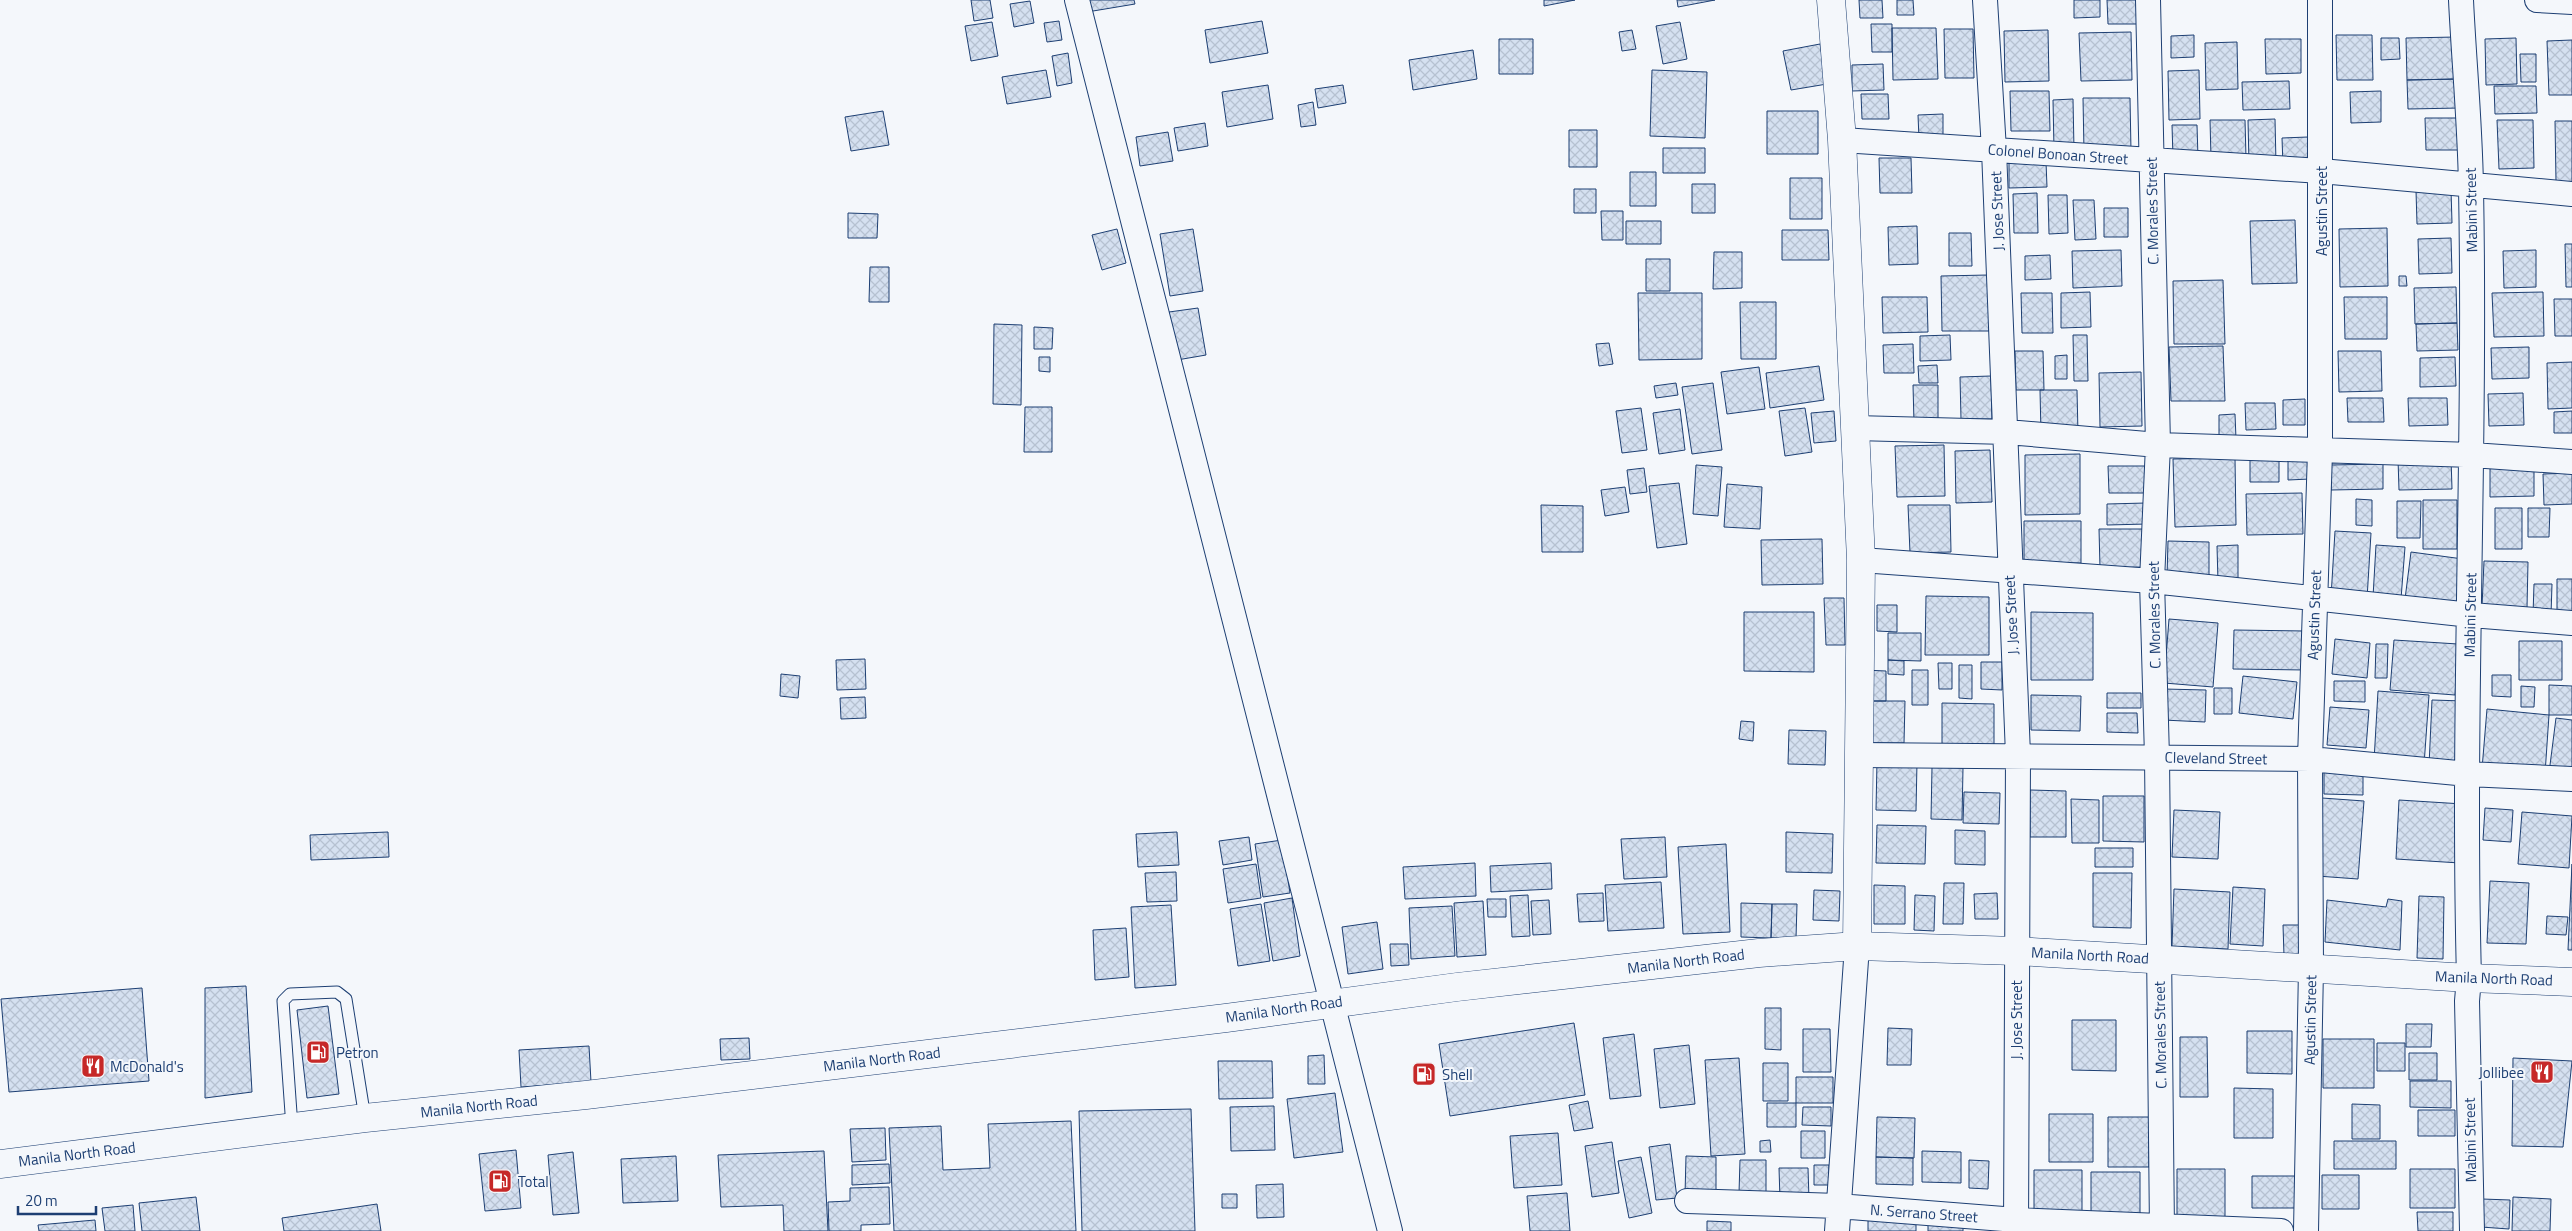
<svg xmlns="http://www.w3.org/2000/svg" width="2572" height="1231" font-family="'Titillium Web',sans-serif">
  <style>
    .building { fill: url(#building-cross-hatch); stroke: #1d3f73 }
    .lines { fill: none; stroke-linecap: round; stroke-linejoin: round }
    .lane-casing { stroke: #1d3f73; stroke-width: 13 }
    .street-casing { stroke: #1d3f73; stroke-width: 26 }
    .secondary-casing { stroke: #1d3f73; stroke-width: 29 }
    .highway-casing { stroke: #1d3f73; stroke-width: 29 }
    .lane { stroke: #f4f7fb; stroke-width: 11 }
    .street { stroke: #f4f7fb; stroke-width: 24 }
    .secondary { stroke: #f4f7fb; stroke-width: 28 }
    .highway { stroke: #f4f7fb; stroke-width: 28 }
    .labels { text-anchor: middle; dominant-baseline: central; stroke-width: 4; stroke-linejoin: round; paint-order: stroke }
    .street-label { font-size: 15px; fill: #1d3f73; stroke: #f4f7fb }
    .poi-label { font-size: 15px; fill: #1d3f73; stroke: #f4f7fb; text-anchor: start }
  </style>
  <defs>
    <pattern id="building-cross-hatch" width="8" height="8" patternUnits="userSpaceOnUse" patternTransform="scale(1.25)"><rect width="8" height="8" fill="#d5e0f0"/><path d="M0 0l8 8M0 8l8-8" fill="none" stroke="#b6c1d1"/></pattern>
  </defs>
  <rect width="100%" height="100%" fill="#f4f7fb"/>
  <path class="building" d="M971 0H990L993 18 974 21Z
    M1085 0H1134L1135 4 1087 12Z
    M1544 0H1575L1544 6Z
    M1677 0H1715L1678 7Z
    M1859 0H1882L1883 18H1860Z
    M1897 0H1913L1914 15H1897Z
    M2074 0H2100V17L2074 18Z
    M2107 0H2137V24H2108Z
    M1030 1 1034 23 1014 27 1010 4Z
    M1059 21 1062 40 1047 42 1044 23Z
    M1262 21 1268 53 1210 63 1205 30Z
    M992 22 998 56 971 61 965 26Z
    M1680 22 1687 59 1663 64 1656 26Z
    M1871 24H1892V52H1872Z
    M1892 28H1936L1938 79 1893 80Z
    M1944 29H1973L1974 78H1945Z
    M1632 30 1636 49 1622 51 1619 32Z
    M2048 30 2049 81 2005 82 2004 31Z
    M2131 32 2132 80 2081 81 2079 33Z
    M2194 35V57L2171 58V36Z
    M2336 35H2372L2373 80H2337Z
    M2456 37 2457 79 2407 80 2406 38Z
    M2381 38H2399L2400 59 2381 60Z
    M2516 38 2517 84 2486 85 2485 39Z
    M1499 39H1533V74H1499Z
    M2265 39H2301V73L2266 74Z
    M2572 40V95H2549L2547 41Z
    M2237 42 2238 89 2206 90 2205 43Z
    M1820 44 1827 84 1791 90 1783 51Z
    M1473 50 1477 79 1413 90 1409 60Z
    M1068 53 1072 83 1057 86 1052 56Z
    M2520 54H2536V82H2521Z
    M1883 64 1884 90 1852 91V65Z
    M1046 70 1051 97 1007 104 1002 77Z
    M1652 70 1707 72 1705 138 1650 136Z
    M2199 70 2200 119 2169 120 2168 71Z
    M2459 79 2460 108 2408 109 2407 80Z
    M2289 81 2290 109 2243 110 2242 82Z
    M1268 85 1273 119 1227 127 1222 92Z
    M1343 85 1346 103 1318 108 1315 89Z
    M2494 86H2536L2537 113 2495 114Z
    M2010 91H2049L2050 131H2011Z
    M2381 91V122L2351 123 2350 92Z
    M1861 94H1888L1889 119H1862Z
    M2083 98H2130L2131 151 2084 152Z
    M2073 99 2074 150H2054L2053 100Z
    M1313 102 1316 125 1301 127 1298 105Z
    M883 111 889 145 851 151 845 117Z
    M1767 111H1818V154H1767Z
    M1943 114V139H1919L1918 115Z
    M2425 118H2458V150H2426Z
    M2275 119 2276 164H2249L2248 120Z
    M2210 120H2245L2246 158H2211Z
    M2497 120H2533L2534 168 2499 169Z
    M2555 121H2572V182H2556Z
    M1205 123 1208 146 1178 151 1174 128Z
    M2172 125H2197L2198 158H2173Z
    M1569 130H1597V167H1569Z
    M1168 132 1173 161 1140 166 1136 137Z
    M2308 137V165L2283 166 2282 138Z
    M1663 148H1705V173H1663Z
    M1879 158H1911L1912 193H1880Z
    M2009 162H2046L2047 187 2009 188Z
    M1630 172H1656V206H1630Z
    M1790 178H1822V219H1790Z
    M1692 184H1715V213H1692Z
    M1574 189H1596V213H1574Z
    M2451 190 2452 223 2417 224 2416 191Z
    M2037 193 2038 233H2014L2013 194Z
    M2048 195H2067L2068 233 2049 234Z
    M2073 200H2094L2096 239 2075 240Z
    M2104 208H2128V237H2104Z
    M1601 211H1623V240H1602Z
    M848 213 878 214 877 238H848Z
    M2295 220 2297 283 2252 284 2250 221Z
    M1626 221H1661V244H1626Z
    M1917 226 1918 264 1889 265 1888 227Z
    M2387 228 2388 286 2340 287 2339 229Z
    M1117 229 1126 263 1102 270 1092 235Z
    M1193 229 1203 291 1170 296 1160 234Z
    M1782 230H1828L1829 260H1782Z
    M1949 233H1971L1972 266H1949Z
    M2451 238 2452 273 2419 274 2418 239Z
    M2565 244H2572V287H2566Z
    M2121 250 2122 286 2073 288 2072 251Z
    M2536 250V287L2504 288 2503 251Z
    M1714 252H1742V288L1713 289Z
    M2050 255 2051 279 2025 280V256Z
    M1646 259H1670V291H1646Z
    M870 267H889V302H869Z
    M1988 275 1989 331H1942L1941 276Z
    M2399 276H2406L2407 286H2399Z
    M2223 280 2225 344H2174L2173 281Z
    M2456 287 2457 323 2415 324 2414 288Z
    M2090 292 2091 327 2061 328V293Z
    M2543 292 2544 336 2494 337 2492 293Z
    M1638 293H1702V359L1639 360Z
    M2021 293H2052L2053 333H2022Z
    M1882 297H1927L1928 332 1883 333Z
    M2344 297H2387V339H2345Z
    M2554 299H2572V336H2555Z
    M1740 302H1776V359H1741Z
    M1198 308 1206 355 1177 360 1169 312Z
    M2457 323 2458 350 2417 351 2416 324Z
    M994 324 1022 325 1021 405 993 404Z
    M1034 327 1053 328 1052 349H1034Z
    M1950 335 1951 360 1920 361V336Z
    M2073 335H2087L2088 381H2074Z
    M1609 343 1613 364 1599 366 1596 344Z
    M1913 344 1914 373H1884L1883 345Z
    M2223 346 2225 401H2171L2169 347Z
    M2529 347V378L2492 379 2491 348Z
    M2015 351H2043L2044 390H2016Z
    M2338 351H2381L2382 391 2339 392Z
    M2067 355V379H2055V356Z
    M1039 357H1050V372L1039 371Z
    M2455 357 2456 386 2420 387V358Z
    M2572 362V408L2548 409 2547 363Z
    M1937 365 1938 383H1919L1918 366Z
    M1819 366 1824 400 1770 408 1766 373Z
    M1759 367 1765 409 1727 414 1721 372Z
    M2141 372 2142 426 2100 427 2099 373Z
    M1991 376 1992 419H1961L1960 377Z
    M1676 383 1678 395 1656 398 1654 386Z
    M1713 383 1722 450 1692 454 1682 387Z
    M1913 385H1938V423H1914Z
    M2040 390H2077L2078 434H2041Z
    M2523 393 2524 425 2489 426 2488 394Z
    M2347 398H2383L2384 422H2348Z
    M2408 398H2447L2448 425 2409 426Z
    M2305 399V425H2283V400Z
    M2245 403H2275L2276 429 2246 430Z
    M1025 407H1052V452H1024Z
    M1641 408 1647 450 1622 453 1616 411Z
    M1805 408 1812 452 1785 456 1779 411Z
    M1680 409 1685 450 1659 454 1653 413Z
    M1834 411 1836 441 1814 443 1811 413Z
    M2572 411V433H2554V412Z
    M2235 414 2236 439H2219V415Z
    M1944 445 1945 496 1897 497 1895 446Z
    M1990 450 1992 502 1956 503 1955 451Z
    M2080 454V514L2025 515V455Z
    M2309 454 2310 479 2288 480V455Z
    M2279 456V482H2250V457Z
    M2235 458 2236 525 2175 527 2173 459Z
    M2451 458 2452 489 2399 490 2398 459Z
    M2383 464V489L2331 490 2330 465Z
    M1696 465 1722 467 1718 516 1693 514Z
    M2108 466H2146L2147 493H2109Z
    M2490 467H2534V496L2490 497Z
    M1644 468 1647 492 1630 494 1627 470Z
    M2572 473V504L2544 505 2543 474Z
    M1679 483 1687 544 1657 548 1649 486Z
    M1727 484 1762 487 1760 529 1724 527Z
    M1625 487 1629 512 1605 516 1601 490Z
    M2302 493 2303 534 2247 535 2246 494Z
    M2356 499 2372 500V526L2356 525Z
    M2423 500H2457V549H2423Z
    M2397 501H2421L2420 538H2397Z
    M2146 503 2147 524 2107 525V504Z
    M1541 505 1583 506V552H1542Z
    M1908 505H1950L1951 552 1910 553Z
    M2495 508H2522V549H2495Z
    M2528 508H2550L2549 537H2528Z
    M2024 521H2081V563H2024Z
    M2099 529H2143L2144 567 2100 568Z
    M2335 531 2371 533 2367 599 2331 597Z
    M1822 539 1823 584 1762 585 1761 540Z
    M2168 541 2209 542V577H2167Z
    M2238 545V582H2218L2217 546Z
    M2376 545 2405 547 2401 599 2373 597Z
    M2411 552 2463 559 2458 605 2405 599Z
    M2484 561 2528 562 2527 608 2482 607Z
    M2557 579H2572V613H2557Z
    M2534 584H2552L2551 615H2533Z
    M1926 596 1989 597V655H1925Z
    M1824 598H1844L1845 645H1826Z
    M1877 605H1897V632L1877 631Z
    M1744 612H1814V672L1744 671Z
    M2031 612 2093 613V680H2031Z
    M2169 619 2218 623 2213 687 2164 683Z
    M2234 630 2305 631V670L2233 669Z
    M1888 633H1921V661L1888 660Z
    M2335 639 2370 643 2367 678 2332 674Z
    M2394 640 2458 644 2455 695 2390 690Z
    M2519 641H2562V680H2519Z
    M2376 644H2388L2387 678H2375Z
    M865 659 866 689 837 690 836 660Z
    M1888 660 1904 661V675L1888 674Z
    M1981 662H2002V690L1981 689Z
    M1938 663H1952V689H1939Z
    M1959 665H1972V699L1959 698Z
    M1863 670 1886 671V701H1862Z
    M1912 670H1928V705H1912Z
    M781 674 800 676 798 698 780 696Z
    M2492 675H2511V697L2492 696Z
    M2243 676 2297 682 2293 719 2239 713Z
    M2334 681H2365V702L2334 701Z
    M2549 685 2572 686V715H2549Z
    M2521 686 2535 687 2534 707H2521Z
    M2214 688H2232V714H2214Z
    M2164 689 2206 690 2205 722 2163 720Z
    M2378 691 2429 695 2424 765 2374 761Z
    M2107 693H2141V708H2107Z
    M2031 695 2081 696 2080 731 2031 730Z
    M865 697 866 718 841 719 840 698Z
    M2432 700 2464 701 2460 767 2429 766Z
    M1862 701H1905L1904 743H1862Z
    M1942 703 1994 704V751L1942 750Z
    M2330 707 2369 710 2366 748 2327 745Z
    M2487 709 2549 715 2545 774 2482 769Z
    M2107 713H2137L2138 733 2107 732Z
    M2556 718 2572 720V776L2549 773Z
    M1741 721 1754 722 1753 741 1739 739Z
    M1789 730 1826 731 1825 765 1788 764Z
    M1877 761 1917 762 1916 811 1876 810Z
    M1932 767 1963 768 1962 820 1931 819Z
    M2324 767 2363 768V795L2324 794Z
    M2030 790 2066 791V837H2030Z
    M1964 792 2000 793 1999 824 1963 823Z
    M2103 796H2144V842L2103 841Z
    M2322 798 2364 801 2358 879 2317 876Z
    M2071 799 2099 800V843H2072Z
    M2399 800 2463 804 2460 863 2396 859Z
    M2485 808 2513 810 2511 842 2483 840Z
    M2174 810 2220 812 2218 859 2172 857Z
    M2522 812 2572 816 2569 868 2518 864Z
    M1877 825 1926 826 1925 864 1876 863Z
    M1955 830 1985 831V865L1955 864Z
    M388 832 389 857 311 860 310 835Z
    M1177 832 1179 865 1138 867 1136 834Z
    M1786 832 1833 834 1832 873 1786 872Z
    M1249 837 1252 860 1223 865 1219 841Z
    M1665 837 1667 877 1624 879 1621 839Z
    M1282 840 1290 893 1263 897 1255 844Z
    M1726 844 1730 932 1683 934 1678 847Z
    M2095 848H2133V867H2095Z
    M1475 863 1476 896 1405 899 1403 867Z
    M1551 863 1552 889 1491 892 1490 866Z
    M1256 864 1261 898 1228 903 1223 869Z
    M2572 864V950H2568Z
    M1176 872 1177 901 1147 902 1145 873Z
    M2093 873H2132L2131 928 2093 927Z
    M2490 881 2529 883 2526 944 2487 943Z
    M1661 882 1664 928 1608 931 1605 885Z
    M1944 883H1964L1963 924H1943Z
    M1874 885 1905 886V924H1874Z
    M2233 887 2265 889 2263 946 2230 944Z
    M2174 889 2230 892 2228 949 2172 946Z
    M1814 890 1840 891 1839 921 1813 920Z
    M1603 893 1604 921 1579 922 1577 894Z
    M1997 893 1998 919H1975L1974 894Z
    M1528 895 1530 936 1512 937 1510 896Z
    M1915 895 1935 896 1934 931 1914 930Z
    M2419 896 2444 897 2443 959 2417 958Z
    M1292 898 1300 956 1273 961 1264 903Z
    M1487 899H1506V917H1488Z
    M2388 899 2402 901 2400 950 2325 942 2327 900 2386 907Z
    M1549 900 1551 934 1533 935 1531 901Z
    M1483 901 1486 955 1457 957 1454 903Z
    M1741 903 1772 904 1771 938 1741 937Z
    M1261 904 1270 961 1238 966 1230 909Z
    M1772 904H1797L1796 938H1771Z
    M1171 905 1176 985 1135 988 1131 907Z
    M1452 906 1455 956 1411 959 1409 908Z
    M2547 916 2568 917 2566 935 2546 934Z
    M1377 922 1383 969 1348 974 1342 927Z
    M2283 925H2301L2302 956H2284Z
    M1126 928 1129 977 1095 980 1093 930Z
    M1390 944H1408L1409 965 1391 966Z
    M246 986 252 1092 205 1098V988Z
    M142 988 149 1081 9 1092 1 999Z
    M328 1006 339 1094 307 1098 297 1010Z
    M1765 1008H1781V1050L1765 1049Z
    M2072 1020H2116V1071L2072 1070Z
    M1574 1023 1585 1095 1450 1116 1439 1044Z
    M2406 1024H2432L2431 1047H2406Z
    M1888 1028 1912 1029 1911 1065H1887Z
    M1803 1029H1830L1831 1072H1803Z
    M2247 1031H2292V1074L2247 1073Z
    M1634 1034 1641 1096 1610 1099 1603 1038Z
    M2180 1037H2207L2208 1097H2180Z
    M749 1038 750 1059 721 1060 720 1039Z
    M2323 1039H2374V1088H2323Z
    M2377 1043H2405V1071H2377Z
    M1689 1045 1695 1104 1660 1108 1654 1049Z
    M589 1046 591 1082 521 1087 519 1050Z
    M2409 1053H2437V1080H2409Z
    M1324 1055 1325 1084H1308V1056Z
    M1739 1058 1745 1154 1711 1156 1705 1060Z
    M2513 1058 2572 1061 2563 1147 2512 1146Z
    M1218 1061H1272L1273 1098 1219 1099Z
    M1763 1063H1788V1101H1763Z
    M1796 1077H1833V1103H1796Z
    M2410 1081H2451V1108L2410 1107Z
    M2234 1088 2273 1089V1138H2234Z
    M1335 1093 1343 1152 1294 1158 1287 1099Z
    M1588 1101 1593 1128 1574 1131 1569 1105Z
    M1767 1103H1796V1127H1767Z
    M2352 1104 2380 1105V1139H2352Z
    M1274 1106 1275 1150 1231 1151 1230 1107Z
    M1803 1107H1831V1126L1802 1125Z
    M1191 1109 1195 1231H1082L1079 1111Z
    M2418 1110H2455V1136H2418Z
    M2049 1114H2093V1162H2049Z
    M1877 1117 1915 1118 1914 1158 1876 1157Z
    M2108 1117H2149V1167H2108Z
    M1071 1121 1076 1231H894L889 1128 941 1126 943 1170 990 1168 988 1124Z
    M885 1128 886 1160 852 1162 850 1129Z
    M1801 1131H1825V1158H1801Z
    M1558 1133 1562 1185 1514 1188 1510 1136Z
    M1770 1140 1771 1152H1760V1141Z
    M2334 1141H2396V1169H2334Z
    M1612 1142 1619 1193 1592 1197 1585 1146Z
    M1670 1144 1677 1198 1656 1200 1649 1147Z
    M516 1150 521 1208 485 1211 479 1154Z
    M824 1151 828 1231H784L783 1205 721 1207 718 1155Z
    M1922 1151 1961 1152V1183L1922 1182Z
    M573 1152 579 1213 553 1215 548 1155Z
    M676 1156 678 1201 623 1203 621 1159Z
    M1686 1156 1716 1157V1196L1685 1195Z
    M1641 1157 1652 1213 1629 1218 1618 1161Z
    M1876 1157 1913 1158V1185L1876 1184Z
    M1740 1160H1766V1193H1739Z
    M1969 1160 1989 1161 1988 1189 1969 1188Z
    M889 1164 890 1183 852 1185V1165Z
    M1814 1165H1829V1185H1814Z
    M1779 1168H1808L1809 1200H1780Z
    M2177 1169H2225V1222H2177Z
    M2410 1169H2455V1208H2410Z
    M2034 1170H2082V1217H2034Z
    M2091 1172H2140V1223H2091Z
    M2322 1175H2359V1209H2322Z
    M2252 1176H2295V1208H2252Z
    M1283 1184 1284 1217 1257 1218 1256 1185Z
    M889 1187 890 1224 861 1225V1231H829L828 1202 850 1201V1188Z
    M1567 1193 1570 1231H1530L1527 1196Z
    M1222 1194H1237V1208H1222Z
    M196 1197 200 1231H142L139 1203Z
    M2513 1197 2551 1199 2550 1231H2512Z
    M2482 1199 2510 1200 2509 1229 2481 1227Z
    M377 1204 381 1231H284L282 1218Z
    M133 1205 135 1231H105L102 1208Z
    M2417 1212H2453V1231H2418Z
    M1868 1216 1916 1217V1231H1868Z
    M1928 1216 1963 1217V1231H1928Z
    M95 1220 96 1231H39L38 1225Z
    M1707 1221 1731 1222V1231H1707Z"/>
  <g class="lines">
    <g class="lane-casing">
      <path id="lane" d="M292 1127 283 1001 290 994 337 992 346 999 365 1118"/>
    </g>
    <g class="street-casing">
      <path id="street" d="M1077 0 1390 1231
        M1985 0 1994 150 2018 755 2016 1231
        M2148 0 2158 445 2152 581 2157 757 2162 1231
        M2461 0C2464 62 2470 124 2471 187 2476 450 2462 714 2469 978L2467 1001 2472 1231
        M2537 0 2572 2
        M1842 140 2321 171 2572 194
        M1855 428 2007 432 2158 445 2472 455 2572 462
        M1861 560 2152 581 2471 615 2572 623
        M1858 755 2310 759 2468 774 2572 779
        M1687 1201 1838 1206 2016 1220 2281 1231
        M1837 1231 1857 946
        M2306 1231 2311 968 2310 759 2320 452V0"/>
    </g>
    <g class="secondary-casing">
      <path id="secondary" d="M1831 0 1842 140 1861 560 1857 946"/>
    </g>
    <g class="highway-casing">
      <path id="highway" d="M0 1164 365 1118 586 1095 1226 1018 1457 987 1759 953 1857 946 2016 951 2469 978 2572 982"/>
    </g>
    <use href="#lane" class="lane"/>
    <use href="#street" class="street"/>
    <use href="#secondary" class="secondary"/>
    <use href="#highway" class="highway"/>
  </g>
  <defs>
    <g id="fuel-square" transform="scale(1.25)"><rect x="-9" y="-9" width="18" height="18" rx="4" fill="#c62828" stroke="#f4f7fb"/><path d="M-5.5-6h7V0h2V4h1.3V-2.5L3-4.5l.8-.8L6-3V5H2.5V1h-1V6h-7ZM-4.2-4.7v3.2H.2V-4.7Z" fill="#fff"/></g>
    <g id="restaurant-square" transform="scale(1.25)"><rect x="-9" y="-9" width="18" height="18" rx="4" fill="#c62828" stroke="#f4f7fb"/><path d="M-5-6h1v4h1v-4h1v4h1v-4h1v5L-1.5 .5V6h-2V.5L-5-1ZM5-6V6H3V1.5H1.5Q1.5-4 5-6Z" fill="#fff"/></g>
  </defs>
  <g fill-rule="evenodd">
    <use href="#fuel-square" x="318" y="1052"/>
    <use href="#restaurant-square" x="93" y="1066"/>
    <use href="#restaurant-square" x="2542" y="1072"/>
    <use href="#fuel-square" x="1424" y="1074"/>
    <use href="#fuel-square" x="500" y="1181"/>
  </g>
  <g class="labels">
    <g class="street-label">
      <text transform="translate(2058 154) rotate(4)">Colonel Bonoan Street</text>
      <text transform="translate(2471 210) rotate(-91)">Mabini Street</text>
      <text transform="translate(1997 211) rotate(-92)">J. Jose Street</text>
      <text transform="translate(2152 211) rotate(-91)">C. Morales Street</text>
      <text transform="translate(2321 211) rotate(-90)">Agustin Street</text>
      <text transform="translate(2011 615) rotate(-93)">J. Jose Street</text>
      <text transform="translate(2154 615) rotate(-91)">C. Morales Street</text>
      <text transform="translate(2314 615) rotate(-88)">Agustin Street</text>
      <text transform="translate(2470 615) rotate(-89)">Mabini Street</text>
      <text transform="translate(2216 758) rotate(1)">Cleveland Street</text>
      <text transform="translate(2090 955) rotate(3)">Manila North Road</text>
      <text transform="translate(1686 961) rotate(-7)">Manila North Road</text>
      <text transform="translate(2494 978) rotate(2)">Manila North Road</text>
      <text transform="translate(1284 1009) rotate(-8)">Manila North Road</text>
      <text transform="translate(2016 1020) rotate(-90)">J. Jose Street</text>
      <text transform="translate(2310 1020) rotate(-89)">Agustin Street</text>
      <text transform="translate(2160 1035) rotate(-91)">C. Morales Street</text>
      <text transform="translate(882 1059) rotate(-7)">Manila North Road</text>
      <text transform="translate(479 1106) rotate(-6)">Manila North Road</text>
      <text transform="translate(2470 1140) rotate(-91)">Mabini Street</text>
      <text transform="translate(77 1154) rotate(-7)">Manila North Road</text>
      <text transform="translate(1924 1213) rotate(4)">N. Serrano Street</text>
    </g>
    <g class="poi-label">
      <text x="336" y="1052">Petron</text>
      <text x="110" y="1066">McDonald's</text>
      <text x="2524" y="1072" text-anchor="end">Jollibee</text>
      <text x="1442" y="1074">Shell</text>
      <text x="518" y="1181">Total</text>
    </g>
  </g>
  <path d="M18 1206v8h78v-8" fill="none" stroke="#1d3f73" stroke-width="2.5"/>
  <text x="25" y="1206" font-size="15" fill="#1d3f73" stroke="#f4f7fb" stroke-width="4" paint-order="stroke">20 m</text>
</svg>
